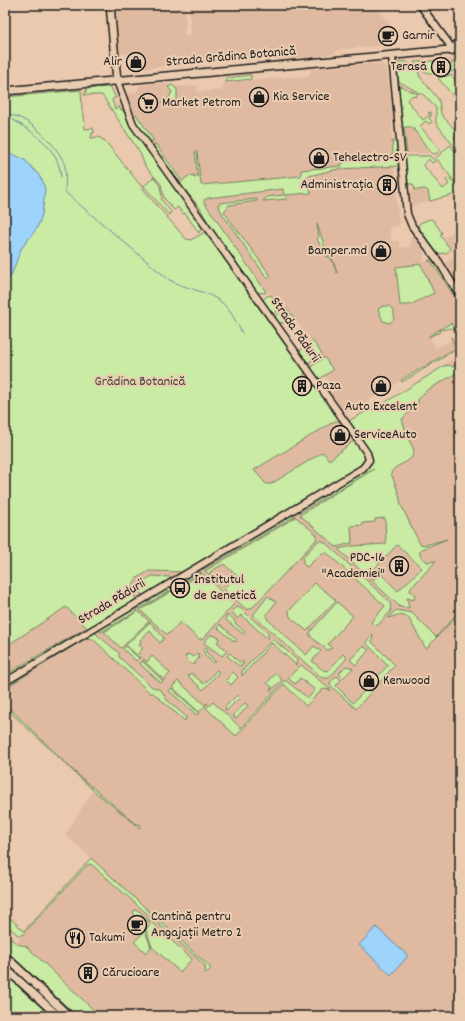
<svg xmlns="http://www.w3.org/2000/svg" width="465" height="1021" font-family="Dekko,sans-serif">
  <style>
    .built { fill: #dfbaa1 }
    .green { fill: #c9eba4; stroke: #728460 }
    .water { fill: #9ed3fc; stroke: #6a8aa2 }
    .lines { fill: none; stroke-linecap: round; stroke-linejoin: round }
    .stream { stroke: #6a8aa2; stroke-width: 1 }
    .minor-casing { stroke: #1c1c1c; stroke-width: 9 }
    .major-casing { stroke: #1c1c1c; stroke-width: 10 }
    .minor { stroke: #eacdb1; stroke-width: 6 }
    .major { stroke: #eacdb1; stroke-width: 7 }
    .labels { text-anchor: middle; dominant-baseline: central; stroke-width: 4; stroke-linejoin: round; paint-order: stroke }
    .poi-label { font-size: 14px; fill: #1c1c1c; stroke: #eacdb1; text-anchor: start }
    .street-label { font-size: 14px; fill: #1c1c1c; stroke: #eacdb1 }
    .park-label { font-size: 14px; fill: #3f4537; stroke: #eacdb1 }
  </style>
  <rect width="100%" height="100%" fill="#ebc9ae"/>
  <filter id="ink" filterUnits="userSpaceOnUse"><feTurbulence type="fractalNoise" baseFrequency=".025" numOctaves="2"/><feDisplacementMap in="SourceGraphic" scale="8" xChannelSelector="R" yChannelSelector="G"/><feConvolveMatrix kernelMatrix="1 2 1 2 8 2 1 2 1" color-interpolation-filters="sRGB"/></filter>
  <g filter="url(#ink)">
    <path class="built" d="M116 5H184L186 24 184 32 185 36 191 35 189 5H375L390 25 398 44 343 49 336 51V53L312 57 282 59H274V56L146 68 145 55 133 56 131 53 120 54Z
      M439 59H453L455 63 451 64 452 70 437 72 435 61Z
      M382 63 387 69 392 113V137L399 226 390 227 391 241H399L400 248 409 247 412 237 418 236 424 246 423 262 431 261 460 305V337L451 323 429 336 436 348 451 340 456 348 359 406 342 414 328 395 335 390 324 375 331 370 284 304 279 307 269 291 266 292 204 202 195 200 136 115 133 117 127 94 135 93 140 85 164 83 172 87 197 85 198 92 223 90V82L306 76 309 74 312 69Z
      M404 127H412L415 129 417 135 431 153H407Z
      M425 189 428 191 430 201 412 206 410 191Z
      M460 227V289L445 264 455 256 443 239Z
      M459 356 460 363 452 367 450 365 444 366 443 365Z
      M460 367V1016H100L26 946 15 943 91 858 65 835 93 790 5 707V620L335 421H341L355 440Z"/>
    <path class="green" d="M434 60 437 72 451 70V63H455L457 70 437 74Z
      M406 61 418 71 420 77 439 100 441 114 457 132 460 130 454 137 460 145V154L436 123V108L423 94H421L398 81 397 63Z
      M433 61 436 74 424 72 414 62Z
      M251 75V79L226 82V78Z
      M451 75 460 86V104L438 78Z
      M172 85 177 89V100L161 103 168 99 172 92 168 87Z
      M398 85 418 94 415 97 413 95 407 100 423 120 430 115 428 113 431 112V116L429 118 432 122 429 124 426 121 420 126 440 150 436 154 431 153 412 127H404L407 153 403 152Z
      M107 87 111 88 116 98H114L112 100 115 109 119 108 118 105 121 110H123L131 125 202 227 199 233 185 213 183 214 178 207 174 210 164 198 161 184 145 166 140 153 102 95H84L87 89Z
      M81 90 82 111 84 114 85 129 93 128 94 133H92L91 138 98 137 105 141 153 201 186 239 191 240 205 232 305 371 304 376 299 378 304 386 311 381 341 421H335L254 470 266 484H271L323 452 329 460 355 440 367 459 364 464 185 572 149 571 136 579 132 587 136 600 88 629 66 607 5 647V97Z
      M136 114 154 141H148L133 118Z
      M392 141 397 143 399 166 338 169 308 176 306 178 311 193 285 195 287 199 263 201 267 197 284 195 283 189 208 198 204 200V202L266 292 264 293 256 292 213 232 200 208 180 184 187 177 194 175V178L198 177 195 152H197L201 185 301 176V170L341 166V164L344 163 343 159 389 157 393 153Z
      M155 143 181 180 177 181 153 148Z
      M450 145 460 158V186L454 181 436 158Z
      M403 156H430L435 161 432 163 429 159 423 165 443 189 449 184 446 180 449 178 460 188V193L430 201 428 191 425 189 415 190 413 184H405Z
      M154 177 160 186 162 198 161 199 171 212 169 215 141 183 144 186Z
      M257 199V201L229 205 224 212 271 276 267 278 223 215 218 205 219 203Z
      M430 219 433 220 442 233 440 235 450 249 447 253 436 254 418 226 420 223Z
      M317 224 328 256 331 255 337 273 331 258 326 256 317 239 319 237Z
      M432 259 436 261 460 298V305L431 261H428Z
      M421 264 434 293 410 305H400L396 267Z
      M271 295 280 308 273 314 263 300 267 296Z
      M383 306H389L394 311V319L390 323 383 321 378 309Z
      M286 308 296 320 284 323 277 322 274 317Z
      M451 323 460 338 454 329 449 328 443 330 441 329 439 330 440 332 429 337V336Z
      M451 337 457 349 402 382 401 380 456 348Z
      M312 340 322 354 306 364 300 353V351Z
      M324 357 333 370 318 380 310 368Z
      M460 363V371L426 391 419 398 417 405 402 419 407 436 414 450C413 465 396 462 391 473L399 494 401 505 420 544 425 545 447 539 420 550V556L427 562 436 561 411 588 410 591 415 594 414 600 407 598 409 608 400 607 372 581 380 573 398 591 422 568 397 545 375 568 377 571 370 579 338 549 352 546 386 544 385 518 375 519V522L363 523V525L351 526 352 543 336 547 300 515 374 469 299 513 300 508 372 463V456L347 422 370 409 373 410 444 366 450 365 452 367Z
      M290 515 295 516 203 570 204 566Z
      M296 517 317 535 316 540 252 608 247 610 214 580 216 578 225 587 237 576 224 564 211 571 210 574 211 575 205 571Z
      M318 541H323L329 546 390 602 391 611 378 625 375 626 371 622 385 606 327 553H322L307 567 303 564V557Z
      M197 571 201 572 184 582 182 581Z
      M202 573 234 604 203 639H199L180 622 170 633 166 634 140 610 175 589 177 592 184 588 183 585Z
      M152 576 170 577 171 579 145 595 141 594 137 590 138 584Z
      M315 583 336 600 307 631 290 617 289 611Z
      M172 587 173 589 139 609V605L164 589Z
      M268 596 276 602 267 614V619L306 655 314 646 321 651 312 661 323 670 328 671 343 654 347 658 329 678H322L253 615Z
      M337 602 353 616 328 644 332 648 327 650 310 636V632Z
      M236 607 240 608 268 633V639L241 615 237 619 232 611Z
      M133 608 137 611 101 632 100 631V628Z
      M396 610 412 613 436 637 460 610V612L426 649 408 617 398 615 388 618Z
      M138 611 149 621 121 648 104 632Z
      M226 616H230L235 621V623L245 632 243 634 226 620Z
      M150 622 164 638 160 643 150 631 140 640 141 642 139 645 143 648 138 653 141 656 140 658 126 645Z
      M220 624 237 640 235 642 218 628Z
      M84 629 86 631 5 680V675Z
      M94 632 119 653V657L152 687C159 688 164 692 166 699L186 717 185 721 152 692 151 694 93 639 86 638 5 688V684Z
      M373 634 372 642 395 665 356 709 331 686 330 682 337 676 341 680 336 686 353 703 388 665 367 644 366 642Z
      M210 635H213L220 638 217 642 227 651 222 656 204 643Z
      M273 639 297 660 296 665 272 643 242 676V671Z
      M125 646 139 658 136 661 123 649Z
      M363 646 369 650 356 665 350 660Z
      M206 647 208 649 206 652 216 662H212L205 655 203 649Z
      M198 653 199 658 193 665 185 657 188 654 193 657Z
      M230 653 240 663 243 661 244 664 239 666 227 656Z
      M152 656 170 673 164 680 143 660 144 659 147 662Z
      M142 661 163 681 161 683 140 664Z
      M301 665 331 690 323 689 306 706 284 684 236 736 206 708 213 702 241 728 285 680 308 698 315 690 300 678 295 684 288 678Z
      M346 666 353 668 343 678 339 673Z
      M217 670 219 672 203 690 188 676 191 673 204 684Z
      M233 672 238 677 231 685 226 680Z
      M276 673 282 680 270 691 272 687 267 683Z
      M178 681 205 705 208 703 199 712 172 687Z
      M171 688 199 713 197 715 169 691Z
      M237 695 239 698 226 711 225 707Z
      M245 703 248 706 237 718H234V715Z
      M5 704 78 775 135 823 141 825 140 828 93 790 5 707Z
      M91 858 211 968 206 974 205 966 196 957 91 864 87 865 22 935H18L5 924V919L8 916 24 931Z
      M135 910 139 911 192 959 180 972 152 947 146 929 151 924 143 917 140 920 133 913Z
      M145 931 151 947 146 953 134 942Z
      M5 934 17 944 26 946 100 1016H77L5 950Z
      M5 960 66 1016H62L5 963Z
      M5 974 51 1016H5Z"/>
    <path class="water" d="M12 154 25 160 38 174 43 182 45 190 42 215 37 228 21 249 11 276 5 279V155Z
      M376 927 408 956 391 975 359 945Z"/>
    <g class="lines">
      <path class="stream" d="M5 115C25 112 57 145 64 163 67 171 65 182 65 191L67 194 168 279C184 289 206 290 221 302 230 309 237 323 242 333
        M5 119 10 118C33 132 59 147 61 177
        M5 303 7 306
        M9 315 10 312
        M5 318H6
        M5 973 22 988"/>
      <g class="minor-casing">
        <path id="minor" d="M420 5 449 44 451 51
          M392 56 407 214 412 226 439 262 460 296
          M5 682 363 468 369 460 367 453 358 440 133 124 117 81"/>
      </g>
      <g class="major-casing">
        <path id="major" d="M110 5 117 81
          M451 51 460 41
          M5 91 460 49
          M5 956 69 1016
          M5 968 58 1016"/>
      </g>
      <use href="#minor" class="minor"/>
      <use href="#major" class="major"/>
    </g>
  </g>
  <defs>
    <g id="cafe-ring" transform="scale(1)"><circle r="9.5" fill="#eacdb1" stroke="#1c1c1c" stroke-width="1.5"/><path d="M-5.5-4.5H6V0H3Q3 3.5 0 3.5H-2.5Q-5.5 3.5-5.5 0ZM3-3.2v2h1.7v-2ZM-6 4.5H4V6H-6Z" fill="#1c1c1c"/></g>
    <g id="shop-ring" transform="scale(1)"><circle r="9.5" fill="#eacdb1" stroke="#1c1c1c" stroke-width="1.5"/><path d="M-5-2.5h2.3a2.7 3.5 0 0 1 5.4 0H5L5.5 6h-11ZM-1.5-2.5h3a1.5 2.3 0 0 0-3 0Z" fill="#1c1c1c"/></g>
    <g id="building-ring" transform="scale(1)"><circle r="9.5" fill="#eacdb1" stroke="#1c1c1c" stroke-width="1.5"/><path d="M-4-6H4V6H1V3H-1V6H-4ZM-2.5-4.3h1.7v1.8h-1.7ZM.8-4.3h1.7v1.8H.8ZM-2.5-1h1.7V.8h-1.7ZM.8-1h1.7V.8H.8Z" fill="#1c1c1c"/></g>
    <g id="supermarket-ring" transform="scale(1)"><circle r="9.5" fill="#eacdb1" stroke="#1c1c1c" stroke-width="1.5"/><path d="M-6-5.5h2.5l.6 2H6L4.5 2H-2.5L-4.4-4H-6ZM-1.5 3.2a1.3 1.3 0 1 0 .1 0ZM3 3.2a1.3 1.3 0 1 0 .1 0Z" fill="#1c1c1c"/></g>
    <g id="bus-ring" transform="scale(1)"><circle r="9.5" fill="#eacdb1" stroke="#1c1c1c" stroke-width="1.5"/><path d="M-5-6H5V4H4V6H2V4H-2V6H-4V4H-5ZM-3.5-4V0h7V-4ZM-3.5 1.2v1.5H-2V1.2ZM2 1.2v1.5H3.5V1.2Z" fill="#1c1c1c"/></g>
    <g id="restaurant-ring" transform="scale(1)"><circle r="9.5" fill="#eacdb1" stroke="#1c1c1c" stroke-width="1.5"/><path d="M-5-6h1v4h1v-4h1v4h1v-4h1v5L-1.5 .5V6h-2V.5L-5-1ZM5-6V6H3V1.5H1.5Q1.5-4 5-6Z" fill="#1c1c1c"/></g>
  </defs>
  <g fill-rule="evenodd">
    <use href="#cafe-ring" x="388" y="36"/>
    <use href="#shop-ring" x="136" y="62"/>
    <use href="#building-ring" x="441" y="67"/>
    <use href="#shop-ring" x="259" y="97"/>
    <use href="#supermarket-ring" x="148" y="103"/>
    <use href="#shop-ring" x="319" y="158"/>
    <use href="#building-ring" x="387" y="185"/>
    <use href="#shop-ring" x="381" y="251"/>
    <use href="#building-ring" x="302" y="386"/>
    <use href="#shop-ring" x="381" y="386"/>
    <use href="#shop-ring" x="340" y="435"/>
    <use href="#building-ring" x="399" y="566"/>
    <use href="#bus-ring" x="180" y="588"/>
    <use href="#shop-ring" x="369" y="681"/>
    <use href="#cafe-ring" x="137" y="925"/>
    <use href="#restaurant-ring" x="75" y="938"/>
    <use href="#building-ring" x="88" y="973"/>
  </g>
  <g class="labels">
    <g class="poi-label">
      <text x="402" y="36">Garnir</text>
      <text x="122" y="62" text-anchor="end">Alir</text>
      <text x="427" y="67" text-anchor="end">Terasă</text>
      <text x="273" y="97">Kia Service</text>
      <text x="162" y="103">Market Petrom</text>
      <text x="333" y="158">Tehelectro-SV</text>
      <text x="373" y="185" text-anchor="end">Administrația</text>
      <text x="367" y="251" text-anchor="end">Bamper.md</text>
      <text x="316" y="386">Paza</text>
      <text x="381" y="407" text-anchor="middle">Auto Excelent</text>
      <text x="354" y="435">ServiceAuto</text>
      <text x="385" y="558" text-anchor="end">PDC-16<tspan x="385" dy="16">"Academiei"</tspan></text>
      <text x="194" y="580">Institutul<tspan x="194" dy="16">de Genetică</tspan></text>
      <text x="383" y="681">Kenwood</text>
      <text x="151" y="917">Cantină pentru<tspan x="151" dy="16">Angajații Metro 2</tspan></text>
      <text x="89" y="938">Takumi</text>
      <text x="102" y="973">Cărucioare</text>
    </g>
    <g class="street-label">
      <text transform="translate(231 57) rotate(-5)">Strada Grădina Botanică</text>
      <text transform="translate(295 330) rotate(55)">Strada Pădurii</text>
      <text transform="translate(112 602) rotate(-31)">Strada Pădurii</text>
    </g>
    <g class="park-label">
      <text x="140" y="382">Grădina Botanică</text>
    </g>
  </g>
  <rect width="465" height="1021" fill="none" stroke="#eacdb1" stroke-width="20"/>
  <rect x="10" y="10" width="445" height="1001" fill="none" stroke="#1c1c1c" stroke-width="1.5" filter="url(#ink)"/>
</svg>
